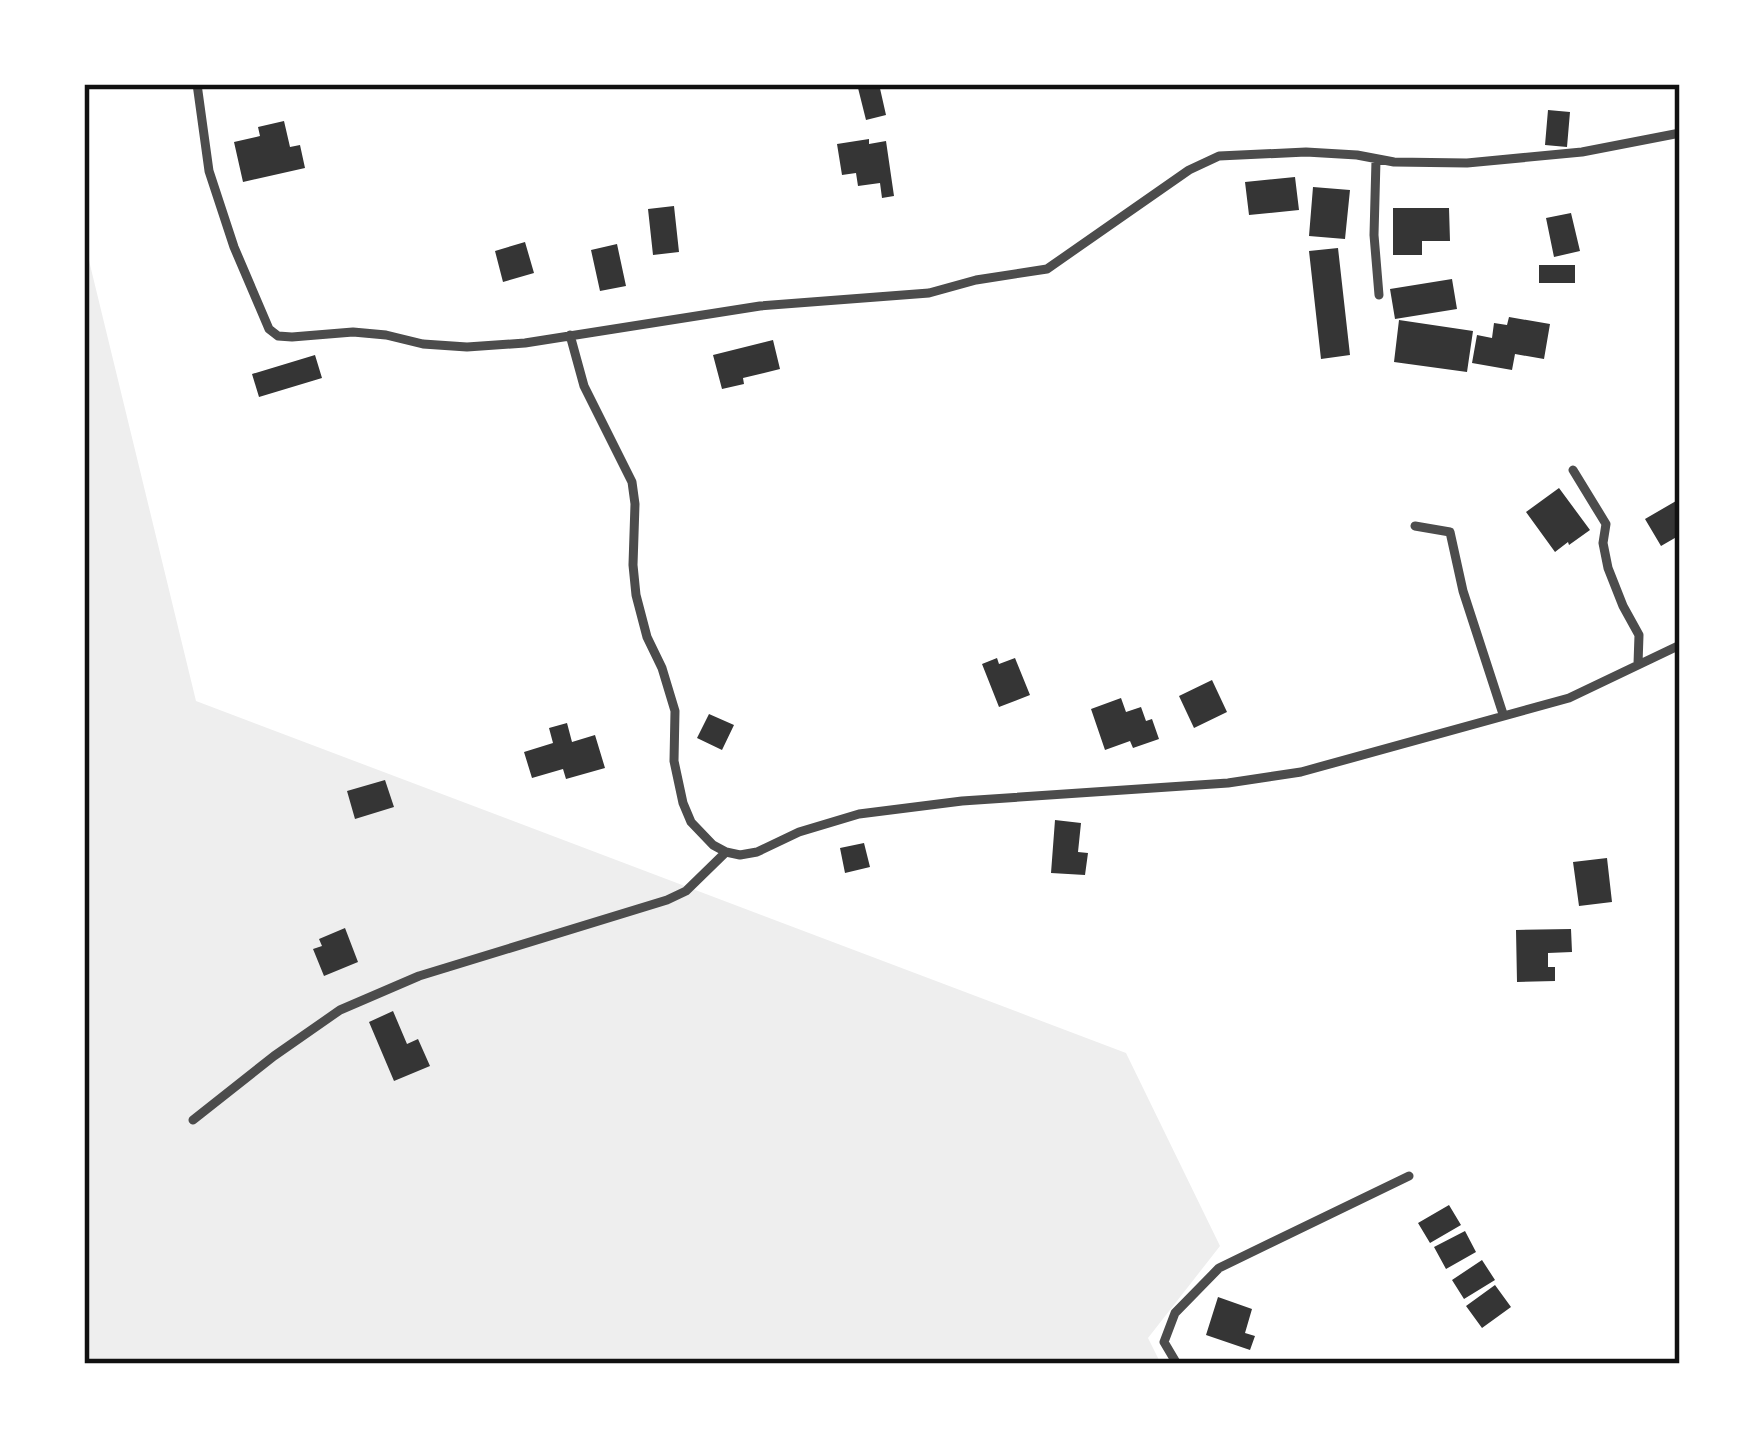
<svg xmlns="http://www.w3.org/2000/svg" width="1764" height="1448" font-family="'Sofia Sans Condensed',sans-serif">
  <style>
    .green { fill: #eee }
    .building { fill: #353535 }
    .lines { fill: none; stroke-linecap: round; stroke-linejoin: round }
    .minor { stroke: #4c4c4c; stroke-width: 9 }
    .neatline { fill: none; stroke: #111; stroke-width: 4.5 }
  </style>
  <rect width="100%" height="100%" fill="#fff"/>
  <path class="green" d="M84 240 196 701 1126 1053 1220 1246 1148 1338 1161 1364H84Z"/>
  <path class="building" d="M857 84H879L886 115 866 120Z
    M1548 110 1570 112 1567 147 1545 145Z
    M284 121 290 147 300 145 305 168 243 182 234 142 260 136 258 127Z
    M869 139V144L886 141 894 196 882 198 880 183 858 186 856 173 842 175 837 144Z
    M1295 177 1299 210 1249 215 1245 182Z
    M1313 187 1350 190 1345 239 1309 236Z
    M674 206 679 252 653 255 648 209Z
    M1393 208H1449L1450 241H1422V255H1393Z
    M1571 213 1580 251 1554 257 1546 218Z
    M525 242 534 273 503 282 495 251Z
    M617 244 626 286 600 291 591 250Z
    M1338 248 1350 355 1321 359 1309 251Z
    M1539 265H1575V283H1539Z
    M1452 279 1457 309 1395 319 1390 289Z
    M1509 317 1550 324 1544 359 1515 354 1512 370 1472 363 1477 335 1492 338 1494 323 1507 325Z
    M1399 320 1473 331 1467 372 1394 362Z
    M773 340 780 369 743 378 744 384 722 389 713 355Z
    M315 355 322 378 259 397 252 374Z
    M1559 488 1590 530 1569 545 1568 542 1555 552 1526 512Z
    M1676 501 1680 508V535L1661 546 1645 519Z
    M997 658 999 664 1015 658 1030 695 999 707 982 664Z
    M1212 680 1227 712 1194 728 1179 696Z
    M1121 698 1126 712 1141 707 1146 721 1152 719 1159 739 1133 748 1130 741 1105 750 1091 709Z
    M709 714 734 725 722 750 697 738Z
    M567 723 572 742 595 735 605 768 566 779 563 769 532 778 524 752 553 743 549 728Z
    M385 780 394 807 355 819 347 791Z
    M1055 820 1081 823 1078 852 1088 853 1085 875 1051 873Z
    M864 843 870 867 845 873 840 848Z
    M1607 858 1612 902 1579 906 1573 862Z
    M345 928 358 962 324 976 313 949 322 946 319 939Z
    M1571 929 1572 952 1548 953V967H1555V981L1517 982 1516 930Z
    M393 1011 407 1044 418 1039 430 1066 394 1081 369 1022Z
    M1449 1205 1461 1225 1430 1243 1418 1223Z
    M1465 1231 1476 1252 1446 1269 1434 1247Z
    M1482 1260 1495 1280 1464 1299 1452 1280Z
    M1495 1285 1511 1307 1482 1328 1466 1306Z
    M1218 1297 1252 1309 1245 1333 1255 1336 1250 1350 1206 1335Z"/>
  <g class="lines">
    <path class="minor" d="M197 84 209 171 234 247 269 329 278 336 292 337 353 332 386 335 423 344 467 347 525 343 760 306 929 293 976 280 1047 269 1189 170 1219 156 1306 152 1357 155 1394 162 1467 163 1582 152 1680 133
      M1376 160 1374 235 1379 295
      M570 335 584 386 632 482 635 504 633 565 636 595 647 637 662 668 675 711 674 761 683 803 691 822 713 845 726 852 740 855 757 852 799 832 859 814 962 801 1228 783 1301 772 1569 698 1680 645
      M1573 470 1606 524 1603 543 1608 568 1623 606 1639 635 1638 664
      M1415 526 1450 532 1463 591 1503 714
      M193 1120 274 1056 340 1010 419 976 667 900 686 891 726 852
      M1177 1364 1164 1342 1175 1313 1219 1268 1409 1176"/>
  </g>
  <rect width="1764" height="1448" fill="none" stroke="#ffffff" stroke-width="174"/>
  <rect x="87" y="87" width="1590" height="1274" class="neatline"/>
</svg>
